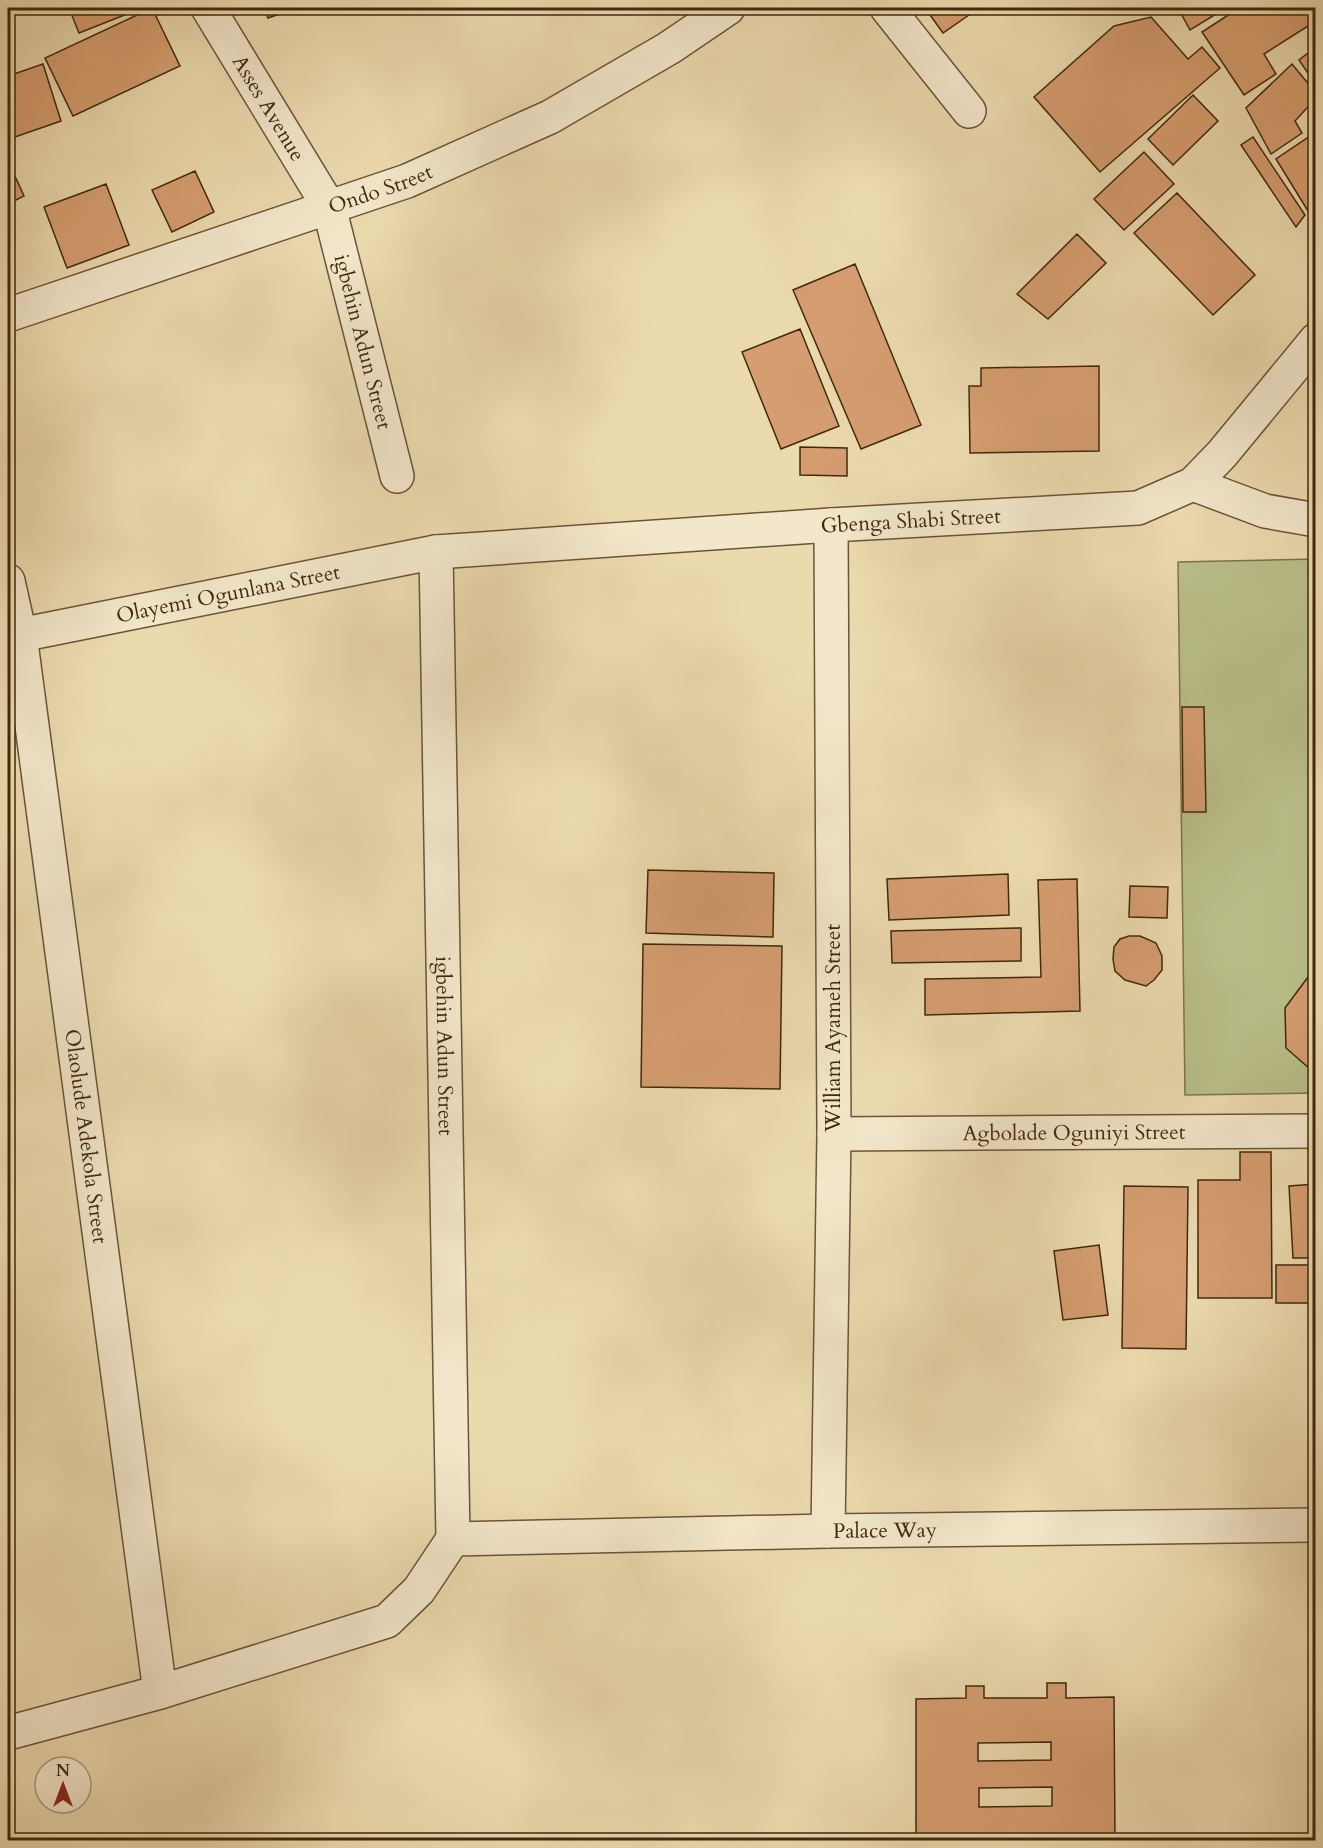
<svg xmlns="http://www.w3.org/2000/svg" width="1323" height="1848" font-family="Cardo,serif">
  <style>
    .green { fill: #b9bf8a; stroke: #7c744c; stroke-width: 1.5 }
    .building { fill: #d69e70; stroke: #3f290d; stroke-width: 1.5; fill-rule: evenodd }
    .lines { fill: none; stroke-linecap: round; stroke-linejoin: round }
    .minor-casing { stroke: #6a5536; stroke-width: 36 }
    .minor { stroke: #f3e7cb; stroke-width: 33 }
    .labels { text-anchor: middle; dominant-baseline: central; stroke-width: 4.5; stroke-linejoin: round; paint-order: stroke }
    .street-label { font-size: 21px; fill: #3f290d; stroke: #f3e7cb }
  </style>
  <rect width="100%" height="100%" fill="#ecdaaf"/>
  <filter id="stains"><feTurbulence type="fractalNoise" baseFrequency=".00333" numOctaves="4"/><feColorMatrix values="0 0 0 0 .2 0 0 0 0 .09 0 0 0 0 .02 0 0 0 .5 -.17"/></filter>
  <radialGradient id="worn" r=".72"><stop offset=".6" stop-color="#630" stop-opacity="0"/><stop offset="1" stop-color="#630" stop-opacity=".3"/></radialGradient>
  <path class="green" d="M1315 559V1093L1185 1095 1178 562Z"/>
  <path class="building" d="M69 8H130L132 12 79 33Z
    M152 8 180 66 73 116 45 58Z
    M264 8H297L268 18Z
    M925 8H979L943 33Z
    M1178 8H1226L1190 30Z
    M1239 8H1316V21L1264 54 1276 74 1244 95 1202 32Z
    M1151 17 1188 59 1202 47 1220 68 1100 172 1034 97 1114 26Z
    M1316 47V85L1299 60Z
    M43 64 61 121 12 138 8 124V76Z
    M1292 64 1316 93V98L1295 121 1302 133 1271 154 1246 108Z
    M1193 95 1218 121 1173 165 1148 139Z
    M1316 132V224L1276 159Z
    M1253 137 1305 215 1296 227 1241 145Z
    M1144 152 1174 184 1124 230 1094 199Z
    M8 161 24 196 8 204Z
    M195 171 214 212 172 232 152 190Z
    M106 184 129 245 67 268 44 207Z
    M1177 193 1255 275 1213 315 1134 233Z
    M1077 234 1106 263 1048 319 1017 294Z
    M855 264 921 425 861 449 793 290Z
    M800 329 839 426 781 449 742 352Z
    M1099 366V451L970 453 969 386H981V368Z
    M1316 404V417L1309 411Z
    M800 447 847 448V476L800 475Z
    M1182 707H1204L1206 812H1183Z
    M648 870 774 873 773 937 646 933Z
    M1008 874 1009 915 889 920 887 879Z
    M1077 879 1080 1011 925 1015V979L1041 977 1038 880Z
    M1130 886 1168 887 1167 918 1129 917Z
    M1021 928V961L892 963 891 931Z
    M1129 936H1140L1156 943 1162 956V970L1154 980 1146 986 1125 980 1115 971 1113 959 1114 947 1120 939Z
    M643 944 782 946 780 1089 641 1087Z
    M1308 977H1316V1069H1310L1286 1048 1285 1008Z
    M1240 1152H1271L1272 1298H1198V1180H1240Z
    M1316 1184V1258H1293L1289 1186Z
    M1124 1186 1188 1187 1186 1349 1122 1348Z
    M1099 1245 1108 1315 1063 1320 1054 1251Z
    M1276 1265H1316V1303H1276Z
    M1047 1683H1066V1698L1114 1697 1115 1840H916V1699L966 1698V1686H984V1698H1047ZM1051 1742V1760L978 1761V1743ZM1052 1787V1806L979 1807V1788Z"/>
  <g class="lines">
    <g class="minor-casing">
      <g id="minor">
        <path id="s1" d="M208 8 329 207 397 476"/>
        <path d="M887 8 969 111"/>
        <path id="s2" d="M8 315 407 181 550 117 669 48 728 8"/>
        <path d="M1193 484 1265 511 1316 520"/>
        <path id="s3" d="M436 552 453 1539"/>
        <path id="s4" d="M8 581 20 635 160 1692"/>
        <path id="s5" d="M20 635 436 552 831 525 1138 508 1193 484 1222 454 1316 340"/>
        <path id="s6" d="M834 1134 1316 1131"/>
        <path d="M828 1531 834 1134 831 525"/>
        <path id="s7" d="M453 1539 828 1531 1316 1525"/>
        <path d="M8 1733 160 1692 387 1621 419 1590 453 1539"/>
      </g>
    </g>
    <use href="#minor" class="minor"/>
  </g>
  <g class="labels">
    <g class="street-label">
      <text stroke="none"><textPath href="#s1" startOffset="117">Asses Avenue</textPath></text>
      <text stroke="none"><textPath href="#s2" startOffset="393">Ondo Street</textPath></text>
      <text stroke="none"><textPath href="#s1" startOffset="372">igbehin Adun Street</textPath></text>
      <text stroke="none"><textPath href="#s5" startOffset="900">Gbenga Shabi Street</textPath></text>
      <text stroke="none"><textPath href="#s5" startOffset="212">Olayemi Ogunlana Street</textPath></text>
      <text transform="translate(833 1028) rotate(-90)">William Ayameh Street</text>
      <text stroke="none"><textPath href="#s3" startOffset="494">igbehin Adun Street</textPath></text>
      <text stroke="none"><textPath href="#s6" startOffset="240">Agbolade Oguniyi Street</textPath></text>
      <text stroke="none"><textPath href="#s4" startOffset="561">Olaolude Adekola Street</textPath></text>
      <text stroke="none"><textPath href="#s7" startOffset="432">Palace Way</textPath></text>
    </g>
  </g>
  <rect width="1323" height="1848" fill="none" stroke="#ecdaaf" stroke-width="30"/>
  <rect x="9" y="9" width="1305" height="1830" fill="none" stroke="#3f290d" stroke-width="3"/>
  <rect x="15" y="15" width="1293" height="1818" fill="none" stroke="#3f290d" stroke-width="1.5"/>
  <g transform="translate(63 1785)"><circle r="28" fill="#f3e7cb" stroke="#ab9b7f" stroke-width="1.5"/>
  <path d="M0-4.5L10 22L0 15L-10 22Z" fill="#8f2418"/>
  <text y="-9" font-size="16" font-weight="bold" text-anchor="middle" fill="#3f290d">N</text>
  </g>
  <rect width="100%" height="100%" filter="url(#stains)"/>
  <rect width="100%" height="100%" fill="url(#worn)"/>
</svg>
